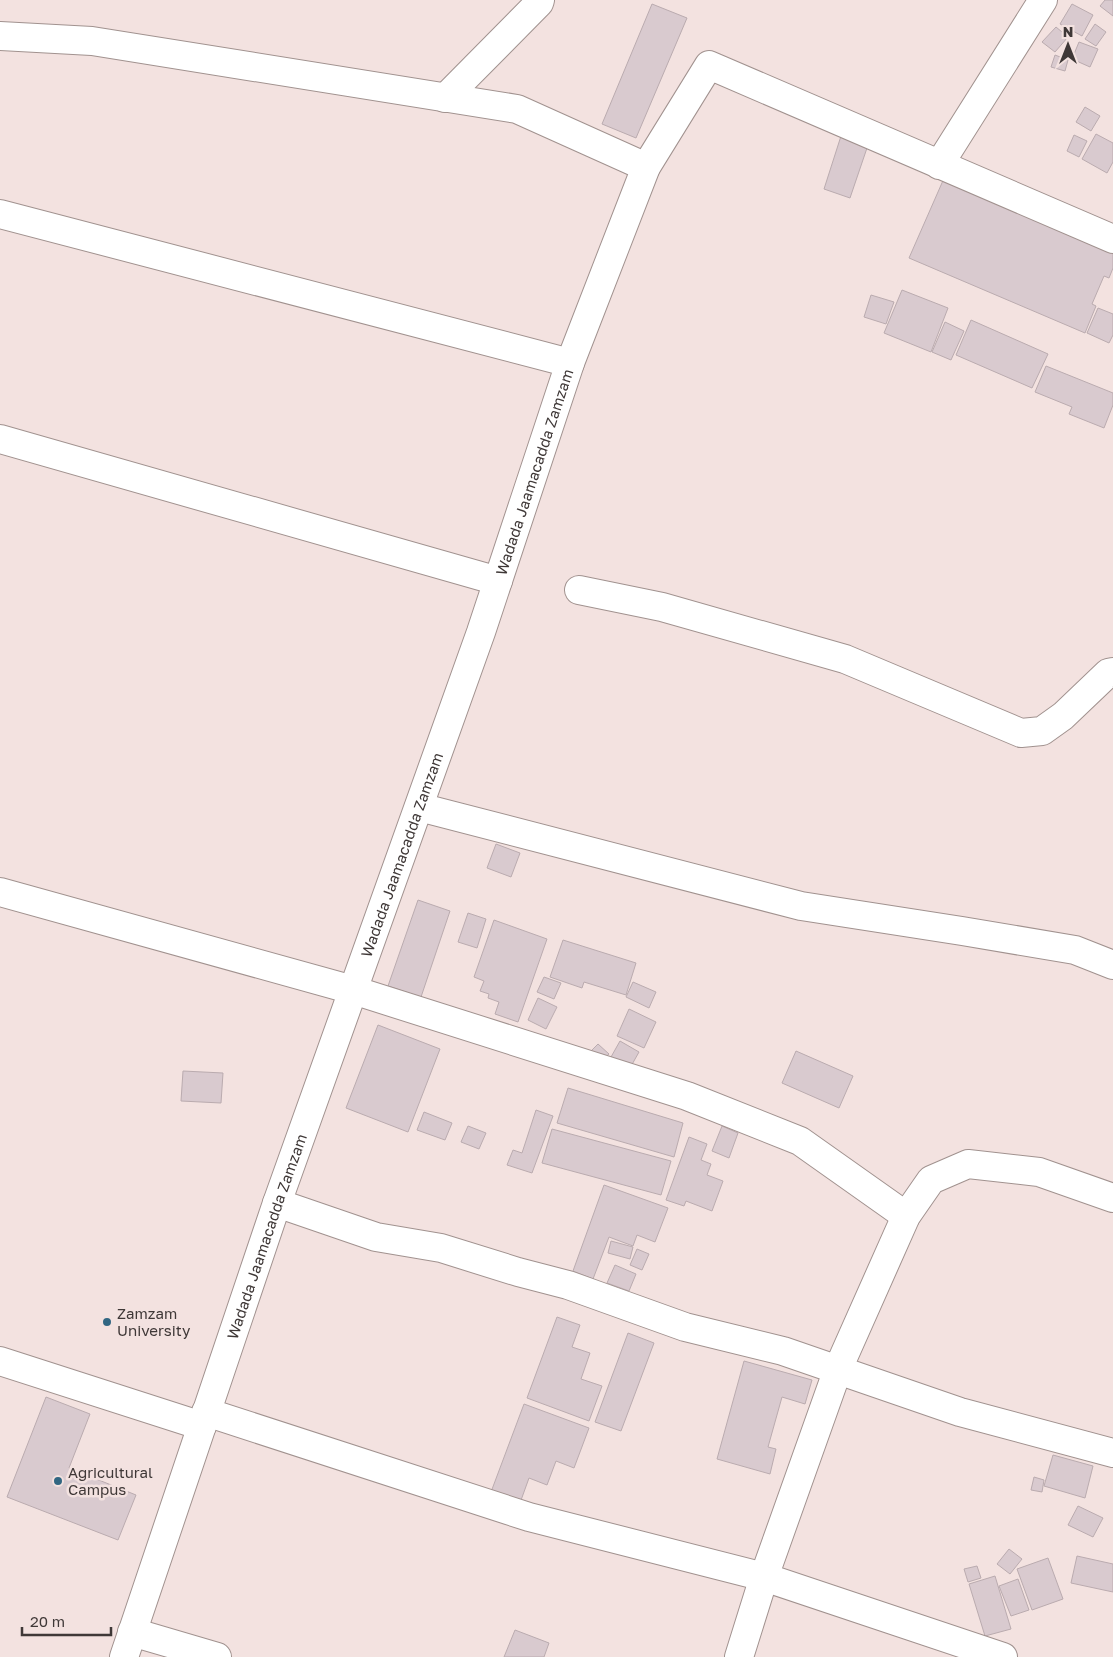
<svg xmlns="http://www.w3.org/2000/svg" width="1113" height="1657" font-family="'Golos Text',sans-serif">
  <style>
    .building { fill: #d9cacf; stroke: #baabaf }
    .lines { fill: none; stroke-linecap: round; stroke-linejoin: round }
    .minor-casing { stroke: #a1928f; stroke-width: 30 }
    .minor { stroke: #fff; stroke-width: 28 }
    .poi-dot { fill: #316682; stroke: #f3e2e0; stroke-width: 2 }
    .labels { text-anchor: middle; dominant-baseline: central; stroke-width: 5; stroke-linejoin: round; paint-order: stroke }
    .street-label { font-size: 15px; fill: #3f3837; stroke: #f3e2e0 }
    .poi-label { font-size: 15px; fill: #3f3837; stroke: #f3e2e0; text-anchor: start }
  </style>
  <rect width="100%" height="100%" fill="#f3e2e0"/>
  <path class="building" d="M1105 0H1113V16L1100 6Z
    M652 4 687 18 636 138 602 124Z
    M1072 4 1093 15 1082 36 1060 24Z
    M1095 24 1106 32 1096 46 1085 39Z
    M1056 27 1068 37 1055 52 1042 42Z
    M1079 42 1098 49 1090 67 1072 59Z
    M1055 55 1068 60 1065 71 1051 67Z
    M1085 107 1100 116 1091 131 1076 122Z
    M1096 134 1113 143V162L1107 173 1082 159Z
    M1074 135 1087 141 1079 157 1067 151Z
    M841 136 868 145 850 198 824 189Z
    M945 176 1113 248V268L1109 278 1104 276 1092 304 1096 306 1085 333 909 258Z
    M902 290 948 308 931 352 884 333Z
    M871 295 894 302 886 324 864 317Z
    M1098 308 1113 314V335L1109 343 1087 333Z
    M971 320 1048 354 1032 388 956 355Z
    M945 322 964 331 951 360 932 352Z
    M1046 366 1113 393V405L1104 428 1069 414 1072 407 1035 392Z
    M496 844 520 853 511 877 487 868Z
    M418 900 450 911 421 997 388 986Z
    M468 913 486 919 477 948 458 942Z
    M494 920 547 939 518 1022 495 1014 499 1002 488 998 489 994 480 991 484 981 474 977Z
    M563 940 636 963 626 995 584 982 582 988 550 977Z
    M544 977 561 983 554 999 537 992Z
    M633 982 656 992 649 1008 626 997Z
    M538 998 557 1007 546 1029 528 1020Z
    M629 1009 656 1022 644 1048 617 1036Z
    M378 1025 440 1049 408 1132 346 1108Z
    M620 1041 639 1052 630 1068 611 1057Z
    M598 1044 609 1054 601 1061 591 1051Z
    M796 1051 853 1076 839 1108 782 1083Z
    M183 1071 223 1073 221 1103 181 1101Z
    M568 1088 683 1123 674 1157 557 1123Z
    M536 1110 553 1116 532 1173 507 1165 513 1150 522 1153Z
    M424 1112 452 1123 445 1140 417 1130Z
    M468 1126 486 1133 479 1149 461 1142Z
    M722 1126 738 1133 729 1158 712 1151Z
    M552 1129 671 1161 661 1195 542 1163Z
    M689 1137 707 1144 701 1160 711 1164 707 1175 723 1181 712 1211 686 1201 684 1206 666 1200Z
    M604 1185 668 1208 655 1242 637 1235 633 1246 609 1237 593 1279 573 1271Z
    M611 1241 633 1247 630 1259 608 1253Z
    M637 1249 649 1254 642 1270 630 1265Z
    M615 1265 636 1274 629 1291 607 1283Z
    M557 1317 580 1325 572 1347 590 1353 581 1379 602 1386 589 1421 527 1398Z
    M628 1333 654 1343 621 1431 595 1422Z
    M744 1361 812 1380 805 1404 782 1397 768 1447 776 1449 770 1474 717 1459Z
    M46 1397 90 1414 69 1468 136 1495 118 1540 7 1497Z
    M524 1404 589 1428 574 1468 556 1461 547 1485 529 1478 520 1503 491 1492Z
    M1053 1455 1093 1466 1085 1498 1044 1486Z
    M1034 1477 1044 1480 1042 1492 1031 1490Z
    M1078 1506 1103 1518 1093 1537 1068 1525Z
    M1009 1549 1022 1559 1010 1574 997 1564Z
    M1077 1556 1113 1564V1592L1071 1583Z
    M1048 1558 1063 1599 1032 1610 1017 1569Z
    M977 1566 981 1578 968 1582 964 1569Z
    M995 1576 1011 1629 985 1636 969 1584Z
    M1018 1579 1029 1610 1011 1616 999 1586Z
    M515 1630 549 1643 544 1657H504Z"/>
  <g class="lines">
    <g class="minor-casing">
      <g id="minor">
        <path d="M0 36 92 41 517 109 646 167"/>
        <path d="M445 98 539 3 540 0"/>
        <path d="M939 165 1043 0"/>
        <path d="M0 214 570 363"/>
        <path d="M0 439 498 581"/>
        <path d="M579 590 662 607 845 659 1021 733 1042 731 1063 716 1108 673 1113 672"/>
        <path d="M419 807 801 906 962 931 1075 950 1113 965"/>
        <path d="M0 892 353 990 687 1096 800 1141 906 1216"/>
        <path d="M277 1203 376 1237 441 1248 518 1272 568 1285 685 1327 783 1351 960 1412 1113 1453"/>
        <path d="M0 1361 202 1426"/>
        <path d="M206 1412 529 1517 764 1577 1003 1657"/>
        <path d="M132 1632 217 1657"/>
        <path id="s1" d="M124 1657 277 1203 481 632 570 363 646 167 709 65 1113 239"/>
        <path d="M739 1657 764 1577 838 1369 906 1216 931 1180 968 1164 1039 1172 1113 1198"/>
      </g>
    </g>
    <use href="#minor" class="minor"/>
  </g>
  <g class="poi-dot">
    <circle cx="107" cy="1322" r="5"/>
    <circle cx="58" cy="1481" r="5"/>
  </g>
  <g class="labels">
    <g class="street-label">
      <text stroke="none"><textPath href="#s1" startOffset="1254">Wadada Jaamacadda Zamzam</textPath></text>
      <text stroke="none"><textPath href="#s1" startOffset="849">Wadada Jaamacadda Zamzam</textPath></text>
      <text stroke="none"><textPath href="#s1" startOffset="444">Wadada Jaamacadda Zamzam</textPath></text>
    </g>
    <g class="poi-label">
      <text x="117" y="1313">Zamzam<tspan x="117" dy="17">University</tspan></text>
      <text x="68" y="1472">Agricultural<tspan x="68" dy="17">Campus</tspan></text>
    </g>
  </g>
  <g transform="translate(1068 45)" stroke="#f3e2e0" stroke-width="4" paint-order="stroke">
  <path d="M0-4L9 19L0 12L-9 19Z" fill="#3f3837"/>
  <text y="-8" font-size="14" font-weight="bold" text-anchor="middle" fill="#3f3837">N</text>
  </g>
  <path d="M22 1627v8h89v-8" fill="none" stroke="#3f3837" stroke-width="2.5"/>
  <text x="30" y="1627" font-size="15" fill="#3f3837" stroke="#f3e2e0" stroke-width="4" paint-order="stroke">20 m</text>
</svg>
